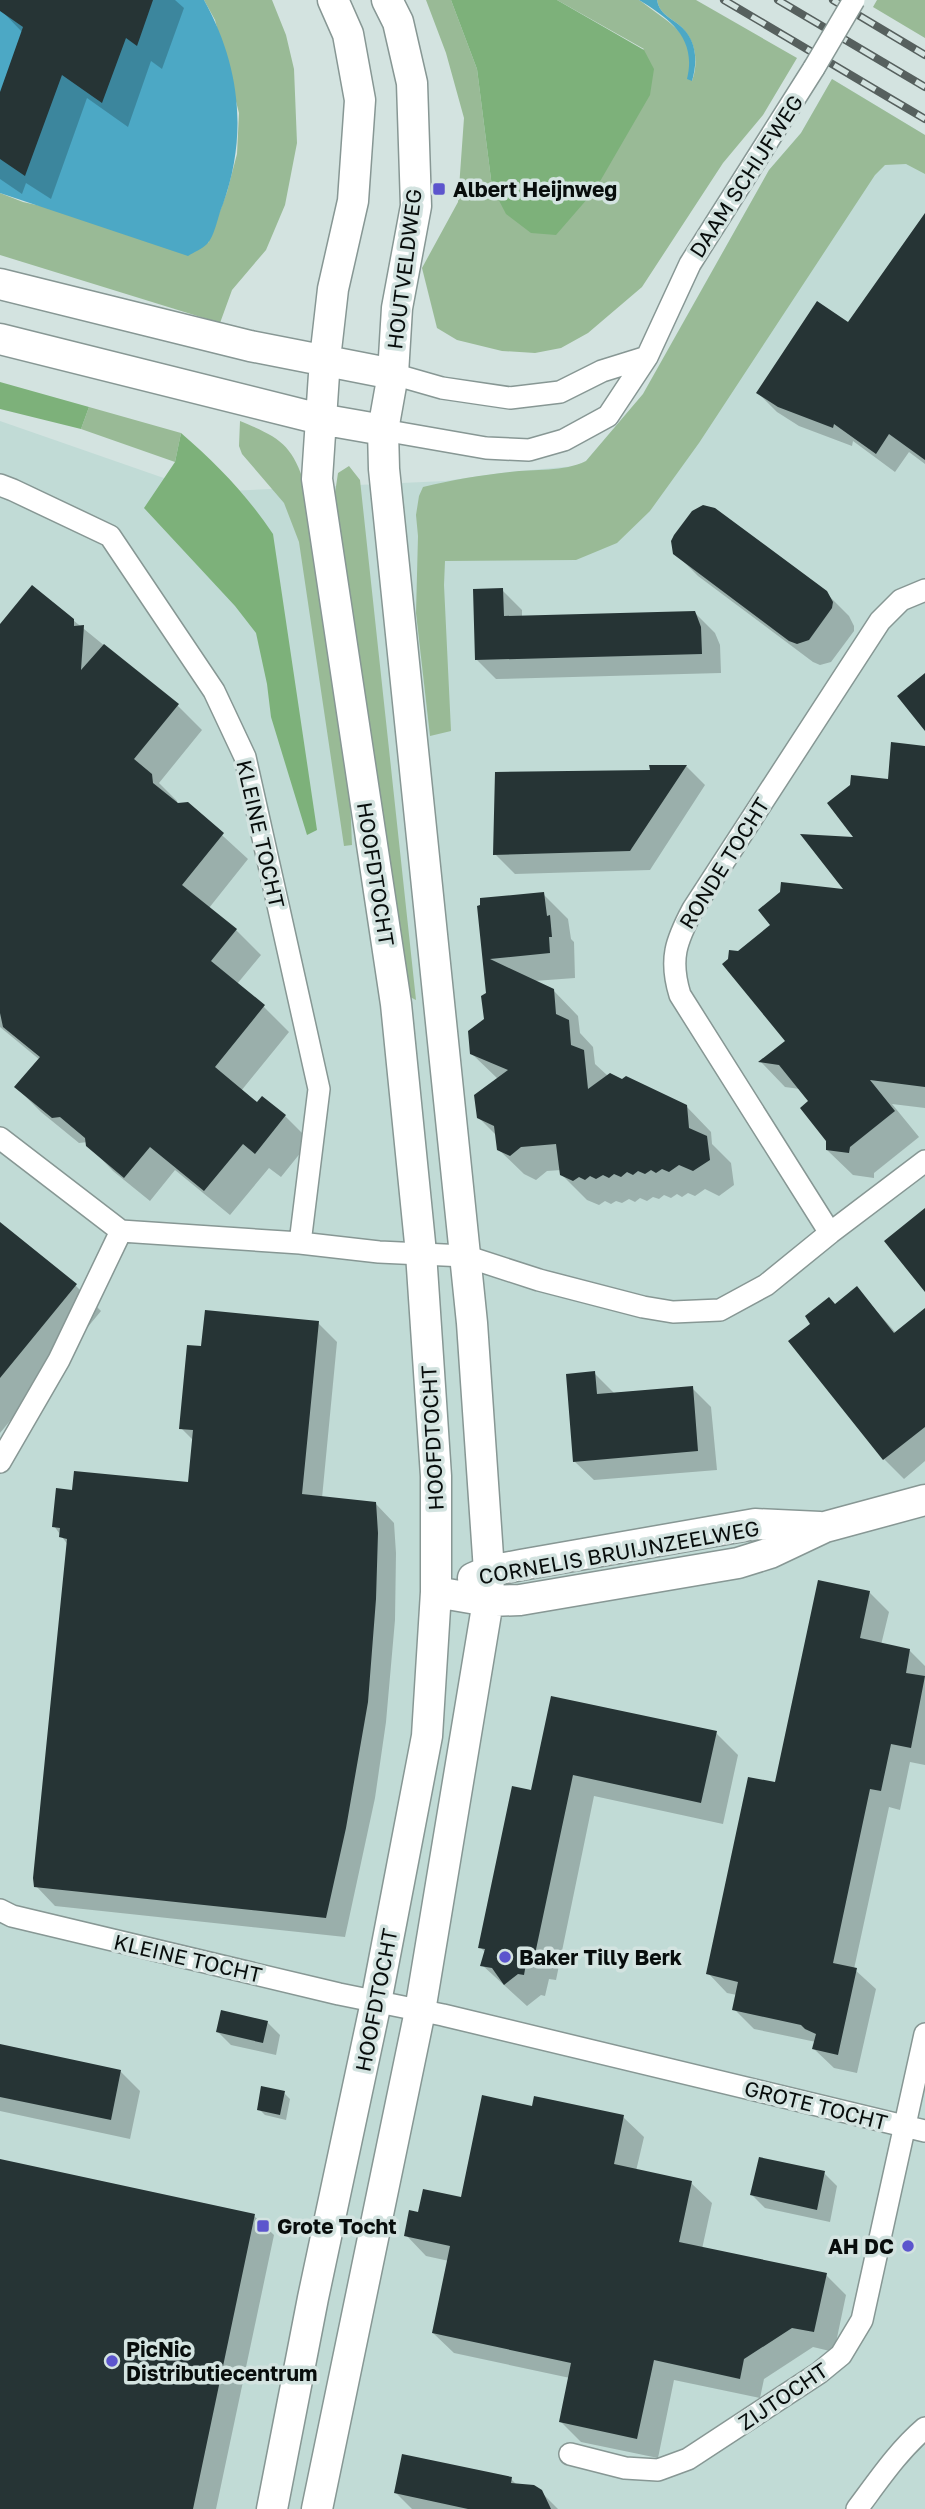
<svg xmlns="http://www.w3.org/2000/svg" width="925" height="2509" font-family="'Golos Text',sans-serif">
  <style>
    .built { fill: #c1dbd6 }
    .green { fill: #99ba96 }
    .forest { fill: #7db17a }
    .water { fill: #4ca8c5 }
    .shadow { fill: #0003 }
    .building { fill: #263435 }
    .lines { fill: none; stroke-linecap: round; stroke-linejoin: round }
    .street-casing { stroke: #879794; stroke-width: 24 }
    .secondary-casing { stroke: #879794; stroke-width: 33 }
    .street { stroke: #fff; stroke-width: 21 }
    .secondary { stroke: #fff; stroke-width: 30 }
    .rail-casing { stroke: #56605e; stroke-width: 8 }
    .rail { stroke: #d3e3e0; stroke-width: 5; stroke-dasharray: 16; stroke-linecap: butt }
    .street-bridge-casing { stroke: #879794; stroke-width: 24; stroke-linecap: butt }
    .street-bridge { stroke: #fff; stroke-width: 21 }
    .poi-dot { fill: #5c55cd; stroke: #d3e3e0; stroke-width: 2.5 }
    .labels { text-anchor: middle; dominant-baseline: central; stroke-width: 7; stroke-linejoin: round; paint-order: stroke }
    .street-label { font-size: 21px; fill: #080d0c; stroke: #d3e3e0 }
    .poi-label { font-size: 21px; font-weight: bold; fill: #080d0c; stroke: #d3e3e0; text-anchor: start }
  </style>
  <rect width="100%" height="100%" fill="#d3e3e0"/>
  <path class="built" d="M832 79 925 135V2509H0V421L204 492 445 481 509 472 575 466 586 461 643 394 769 170 801 133Z"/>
  <path class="green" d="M204 0H272L286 35 294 69 297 143 285 205 266 250 232 290 220 323 0 255V193L23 202 208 243 227 192 237 154 239 113 215 20Z
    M426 0H451L477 69 492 187 644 49 557 0H639L642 2C659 16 681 26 689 48 692 59 689 70 692 81 699 62 696 38 678 24 669 17 659 13 657 0H696L797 58 763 115 723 163 642 287 588 333 561 348 535 353 502 351 457 340 437 328 422 268 458 202 464 118 446 53Z
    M877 0H925V38L873 7Z
    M832 79 925 135V174L906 164 885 165 875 175 699 443 650 511 617 543 576 560 445 561 444 585 451 731 430 736 416 613 418 536 416 515 419 496 423 487C451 480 481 475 510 472 534 469 564 472 586 461L643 394 769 170 801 133Z
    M89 407 181 433 175 462 81 429Z
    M240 421C279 437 292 444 305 485L349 772 352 845 344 846 299 542 284 503 242 454 239 446Z
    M349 466 360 480 416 1000 410 997 390 913 335 493 338 473Z"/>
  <path class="forest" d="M451 0H557L644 50 654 69 650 95 595 190 556 235 531 233 506 214 492 187 477 69Z
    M0 382 89 407 81 429 0 409Z
    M181 433C216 463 247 495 273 534L317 830 307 835 271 717 267 684 256 633 235 606 144 508 175 462Z"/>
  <path class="water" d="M0 0H204C240 65 248 134 223 204 218 215 215 236 207 244 202 249 194 252 188 256L0 193Z
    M639 0H657C659 13 669 17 678 24 697 38 698 61 692 81L687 79C697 38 670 19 639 0Z"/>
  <path class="shadow" d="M0 0H175L184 8 162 69 151 61 128 127 87 98 51 199 26 183 22 194 0 179V97L23 33 0 9Z
    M925 216V464L909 452 895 472 853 441 852 446 799 426 777 412 758 393 848 324Z
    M675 553 826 593 849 616 854 626V631L831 662 820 665 813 662 698 576Z
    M502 590 522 610V617L695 613 715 633 720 645 721 673 496 679 476 659Z
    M73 620 177 705 202 730 159 783 177 801V805L188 804 248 859 209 908 236 930 261 955 237 984 264 1007 289 1032 241 1091 257 1105 285 1116 310 1141 281 1177 269 1168 230 1215 175 1170 150 1201 113 1171 88 1145V1142L79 1143 41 1112 16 1087 40 1060 0 1027V627Z
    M925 748V1108L892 1104 919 1137 874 1173V1178L853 1175 827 1150 828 1140 810 1101 800 1089 785 1087 761 1062 788 1041 739 952 847 891 857 839 890 781Z
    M686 766 705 785 650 870 515 874 495 854 651 772Z
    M543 894 568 919 571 939 574 942 575 978 534 981 553 990 578 1016 580 1033 593 1047 595 1064 608 1076 686 1106 711 1132 712 1144 731 1163 734 1185 719 1196 705 1189 695 1196 688 1193 682 1197 677 1194 671 1198 664 1195 659 1199 653 1197 647 1201 640 1198 635 1202 629 1199 622 1203 616 1201 611 1204 605 1201 599 1205 587 1200 562 1175 561 1170 547 1171 536 1180 524 1174 498 1149 497 1136 478 1117 498 1079 472 1054 485 1020 487 994 479 907Z
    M0 1223 76 1286 101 1311 0 1433Z
    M857 1289 896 1333 925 1310V1461L904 1479 884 1459 790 1342Z
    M318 1323 337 1342 322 1498 375 1503 394 1523 396 1553 395 1620 386 1722 375 1798 345 1937 55 1906 36 1886 68 1545 54 1526 74 1492 189 1484 194 1441 181 1428 203 1348Z
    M594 1373 614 1393 692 1388 711 1407 717 1470 594 1480 574 1461Z
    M869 1592 889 1612 881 1645 910 1651 925 1666V1765L910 1762 900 1810 889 1807 854 1969 876 1989 857 2073 834 2068 814 2049 816 2042 754 2029 734 2009 737 1995 727 1993 708 1973 776 1784Z
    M552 1698 716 1733 738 1755 723 1824 594 1796 556 1980 549 1979 545 1996 541 1995 527 2006 482 1965 486 1953 480 1947 533 1792Z
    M267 2022 280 2035 276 2055 231 2045 218 2032Z
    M0 2046 121 2072 140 2091 130 2139 0 2111Z
    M284 2093 290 2099 286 2120 265 2115 259 2109Z
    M534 2108 623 2117 644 2137 636 2171 691 2183 712 2203 702 2249 826 2275 846 2295 834 2352 813 2347 764 2379 760 2398 674 2380 658 2458 581 2442 560 2421 570 2378 454 2353 433 2333 449 2261 426 2256 406 2235 420 2214 462 2199Z
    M0 2161 254 2216 274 2235 216 2509H0Z
    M824 2173 837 2186 830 2222 765 2208 752 2195Z
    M511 2479 518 2486 541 2492 558 2509H412L396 2493Z"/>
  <path class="building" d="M0 0H153L137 46 126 38 102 103 62 75 25 176 0 159V92L23 27 0 11Z
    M925 213V460L889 434 876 454 834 424 833 428 778 407 756 393 817 301 848 322Z
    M703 505 715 508 827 591 833 602 832 608 809 640 797 644 789 641 673 554 671 541 674 535 692 511Z
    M32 585 74 619V626L84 625 81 670 104 644 179 704 134 759 152 774 153 783 178 803 188 802 224 833 182 885 237 929 211 961 265 1005 215 1067 257 1102 262 1096 286 1115 255 1154 243 1144 204 1191 150 1147 124 1178 86 1146 85 1138 60 1117 52 1118 14 1087 40 1057 3 1027 0 1013V624Z
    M503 588 504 616 695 611 701 627 702 654 475 660 473 589Z
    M925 673V731L897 696Z
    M891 742 925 746V1087L870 1080 895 1111 850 1147 849 1153 826 1150V1141L800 1108 808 1101 779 1065 758 1062 785 1041 722 964 728 959 729 950 738 951 770 925 758 910 780 892 781 882 843 889 800 834 853 837 827 803 850 785 851 775 888 779Z
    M649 765H687L630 851 493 855 495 772 650 770Z
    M544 892 547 916 550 915 552 937H549L550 953 490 959 554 989 556 1014 569 1020 571 1045 584 1050 588 1089 610 1073 622 1079 626 1076 687 1105 689 1128 707 1136 710 1160 693 1171 679 1165 669 1172 662 1169 656 1173 651 1170 645 1174 638 1171 633 1175 627 1172 621 1177 614 1174 609 1178 603 1175 596 1179 590 1176 585 1180 579 1177 573 1181 560 1175 556 1144 521 1147 510 1156 497 1150 494 1126 477 1118 474 1095 508 1070 470 1054 468 1031 484 1019 481 996 486 993 477 906 480 905V898Z
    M925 1208V1292L884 1241Z
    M0 1222 77 1284 0 1378Z
    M857 1286 894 1333 925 1308V1427L883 1460 788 1341 810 1324 805 1316 829 1297 835 1304Z
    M205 1310 319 1321 302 1494 376 1502 378 1533 376 1599 368 1702 346 1828 326 1918 34 1887 33 1878 67 1539 59 1537 60 1528 52 1527 56 1488 72 1490 74 1471 188 1482 193 1430 179 1429 187 1345 201 1346Z
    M595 1371 597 1394 693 1386 698 1451 573 1462 566 1374Z
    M818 1580 870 1591 860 1638 910 1649 906 1673 925 1676 911 1748 891 1744 881 1791 870 1789 833 1963 857 1968 838 2055 812 2049 816 2034 805 2029 801 2025 732 2010 738 1982 706 1974 748 1777 775 1782Z
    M551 1696 717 1731 701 1803 573 1775 534 1959 527 1958 524 1975 518 1974 504 1985 492 1968 480 1966 485 1949 478 1948 512 1786 531 1790Z
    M221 2010 268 2021 263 2043 216 2032Z
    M0 2044 121 2070 111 2120 0 2097Z
    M261 2086 285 2091 280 2115 257 2110Z
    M482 2095 532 2106 534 2096 624 2115 614 2164 692 2181 679 2242 827 2273 814 2332 792 2328 744 2359 740 2379 654 2360 637 2439 559 2422 571 2363 432 2333 450 2246 404 2236 409 2210 418 2212 423 2189 461 2197Z
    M759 2157 825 2171 817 2210 750 2195Z
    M0 2159 255 2214 193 2509H0Z
    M402 2454 512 2477 511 2483 534 2485 542 2490 551 2509H468L394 2493Z"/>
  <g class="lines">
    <g class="street-casing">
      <path id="street" d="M393 374 442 388 510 398 560 392 602 371 647 357
        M383 430 486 448 529 450 564 440 608 416 647 357 690 264 814 68
        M0 485 13 490 110 536 214 691 245 757 319 1089 300 1243
        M925 590 901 600 880 621 693 909C676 941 669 959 680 995L830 1233 925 1161
        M0 1138 121 1231 300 1243 379 1252 465 1256 539 1280 643 1307 673 1312 720 1310 766 1285 830 1233
        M0 1462 59 1360 121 1231
        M0 1910 12 1916 339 1994 443 2015 925 2131
        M570 2454 625 2468 658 2470 688 2459 819 2373 841 2355 862 2320 925 2034
        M857 2509C878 2481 898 2451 925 2428"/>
    </g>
    <g class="secondary-casing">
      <path id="secondary" d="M0 284 250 346 393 374
        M0 339 320 419 383 430
        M473 1578 489 1571 521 1565 755 1524 820 1527
        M436 1592 488 1601 520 1600 738 1563 770 1553 825 1527 925 1500
        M272 2509 313 2298 376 2002 427 1736 436 1592V1476L421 1253 396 1004 317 479 325 359 333 289 353 201 360 100 348 34 333 0
        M317 2509 420 2011 488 1601 489 1571 472 1323 384 469 383 430 393 374 397 308 416 206 412 83 398 22 387 0"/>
    </g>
    <use href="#street" class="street"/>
    <use href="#secondary" class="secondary"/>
    <g class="rail-casing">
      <path id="rail" d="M724 0 925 119
        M778 0 925 87
        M833 0 925 55"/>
    </g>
    <use href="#rail" class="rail"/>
    <g class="street-bridge-casing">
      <path id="street-bridge" d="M814 68 854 0"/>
    </g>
    <use href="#street-bridge" class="street-bridge"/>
  </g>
  <g class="poi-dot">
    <rect x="432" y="182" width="14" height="14" rx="3.5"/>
    <circle cx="505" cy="1957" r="7"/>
    <rect x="256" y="2219" width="14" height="14" rx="3.5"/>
    <circle cx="908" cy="2246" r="7"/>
    <circle cx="112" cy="2361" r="7"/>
  </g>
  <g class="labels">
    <g class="street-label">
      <text transform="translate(746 176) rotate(-57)">DAAM SCHIJFWEG</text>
      <text transform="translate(404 269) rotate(-83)">HOUTVELDWEG</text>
      <text transform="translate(261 834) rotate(77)">KLEINE TOCHT</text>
      <text transform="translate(724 863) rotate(-58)">RONDE TOCHT</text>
      <text transform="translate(376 874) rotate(81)">HOOFDTOCHT</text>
      <text transform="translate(432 1438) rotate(-93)">HOOFDTOCHT</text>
      <text transform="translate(619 1552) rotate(-10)">CORNELIS BRUIJNZEELWEG</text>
      <text transform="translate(188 1958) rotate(13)">KLEINE TOCHT</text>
      <text transform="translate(376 2000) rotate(-79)">HOOFDTOCHT</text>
      <text transform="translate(816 2105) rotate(14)">GROTE TOCHT</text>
      <text transform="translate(783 2396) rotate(-34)">ZIJTOCHT</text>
    </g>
    <g class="poi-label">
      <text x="453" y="189">Albert Heijnweg</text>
      <text x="519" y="1957">Baker Tilly Berk</text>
      <text x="277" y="2226">Grote Tocht</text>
      <text x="894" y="2246" text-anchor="end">AH DC</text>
      <text x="126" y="2349">PicNic<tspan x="126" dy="24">Distributiecentrum</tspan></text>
    </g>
  </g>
</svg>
